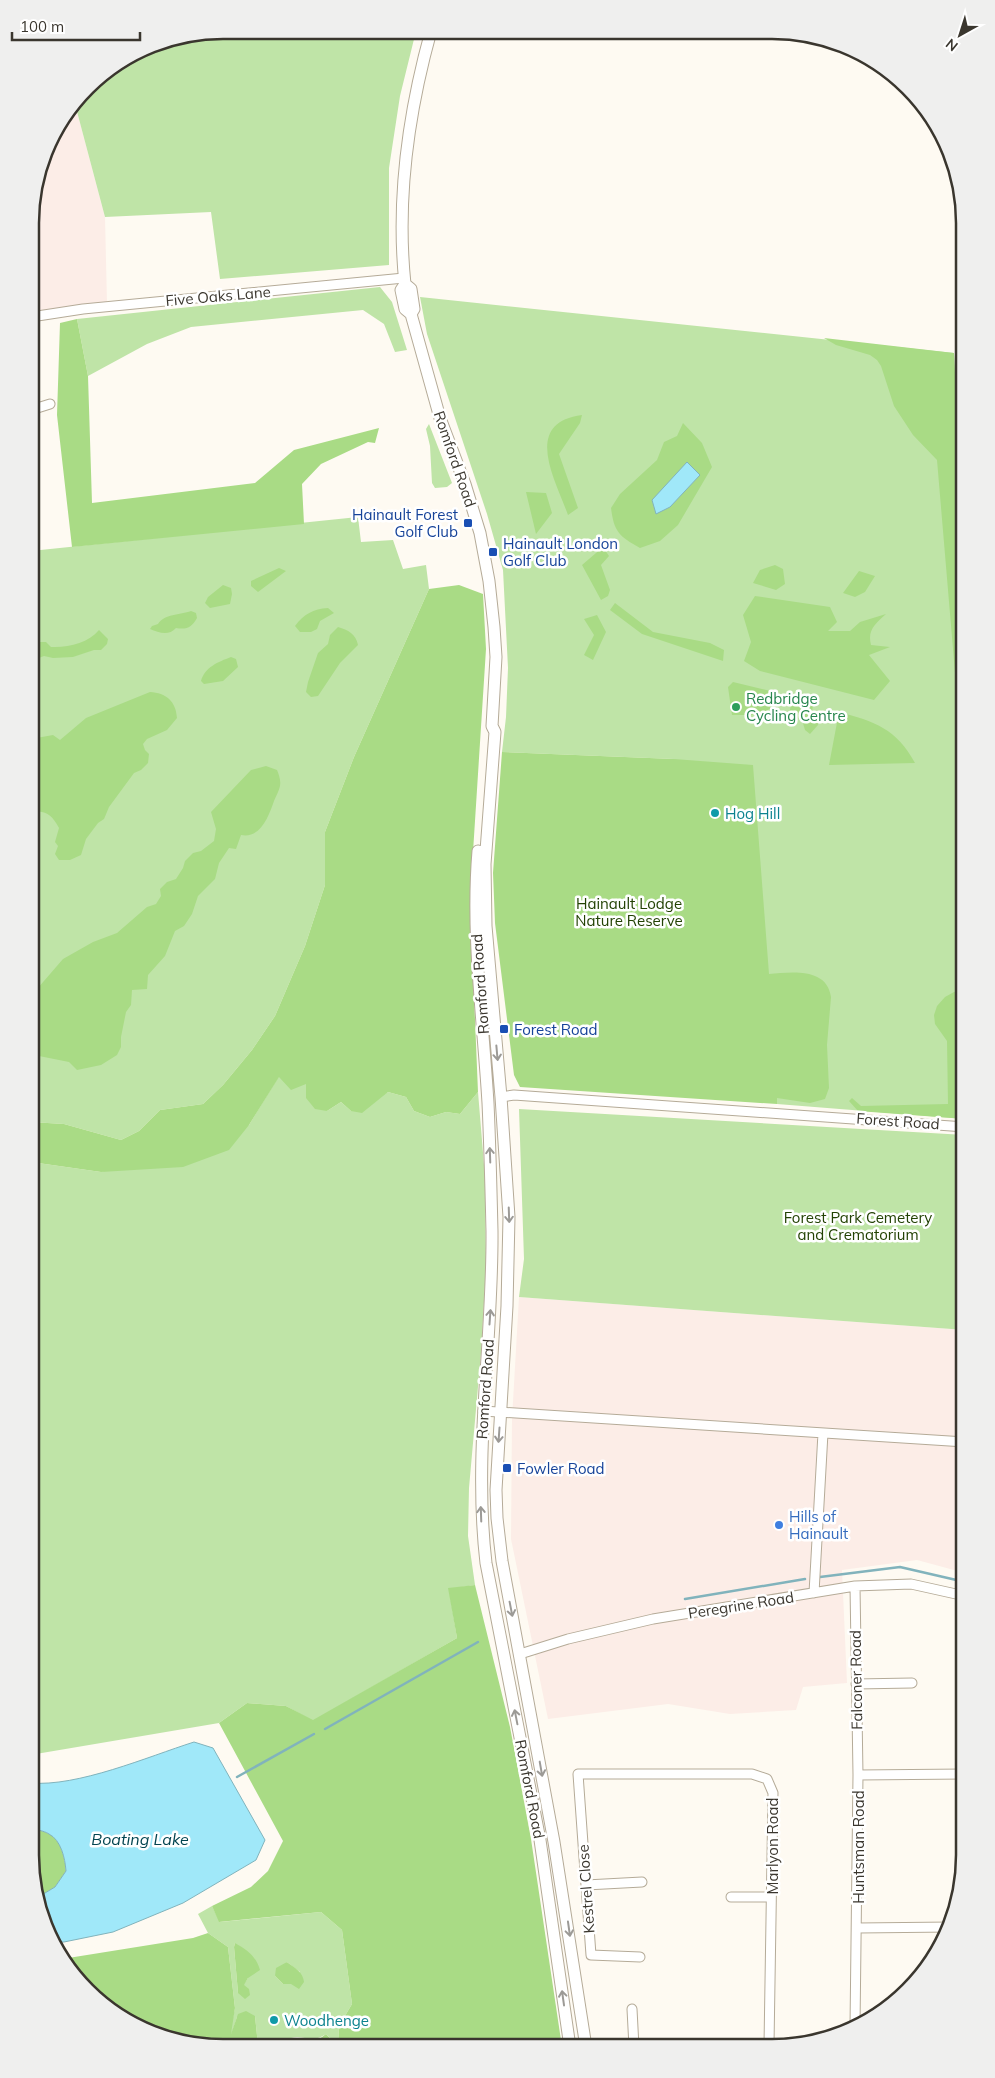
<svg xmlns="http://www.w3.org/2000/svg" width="995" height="2078" font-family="Mulish,sans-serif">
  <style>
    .industrial { fill: #fcede7 }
    .green { fill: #bfe4a7; fill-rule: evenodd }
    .forest { fill: #a9db85; fill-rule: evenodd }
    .water { fill: #a0e8f9; stroke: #81b3bc }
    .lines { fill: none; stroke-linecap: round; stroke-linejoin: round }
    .stream { stroke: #81b3bc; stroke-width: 2.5 }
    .minor-casing { stroke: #b5ab98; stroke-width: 11 }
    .major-casing { stroke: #b5ab98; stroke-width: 13 }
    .minor { stroke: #fff; stroke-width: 9 }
    .major { stroke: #fff; stroke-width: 11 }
    .oneway { stroke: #9c9a96 }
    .transit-dot { fill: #1a4fb4; stroke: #fff; stroke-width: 2 }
    .leisure-dot { fill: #2e9e5b; stroke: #fff; stroke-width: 2 }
    .culture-dot { fill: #0f9aa8; stroke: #fff; stroke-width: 2 }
    .shop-dot { fill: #3f7fe0; stroke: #fff; stroke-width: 2 }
    .labels { text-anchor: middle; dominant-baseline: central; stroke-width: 5; stroke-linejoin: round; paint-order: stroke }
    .street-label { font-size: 15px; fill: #3a362e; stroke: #fff }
    .transit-label { font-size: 15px; fill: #164399; stroke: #fff; text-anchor: start }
    .leisure-label { font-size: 15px; fill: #27864d; stroke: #fff; text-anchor: start }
    .culture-label { font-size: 15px; fill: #0d838f; stroke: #fff; text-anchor: start }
    .park-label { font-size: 15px; fill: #234204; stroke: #fff }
    .shop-label { font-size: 15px; fill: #366cbe; stroke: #fff; text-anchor: start }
    .water-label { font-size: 16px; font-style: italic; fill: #034551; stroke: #fff }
    .rim { fill: none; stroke: #3a362e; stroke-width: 2.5 }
  </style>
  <rect width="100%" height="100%" fill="#fefaf2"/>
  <path class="industrial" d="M75 104 105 217 107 303 32 314V197L50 137Z
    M519 1297 965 1330V1573L917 1560 842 1570 847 1683 803 1687 796 1710 730 1714 668 1704 548 1719 511 1539 512 1419Z"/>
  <path class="green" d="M222 30 416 31 400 96 389 168V265L220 279 211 212 105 217 75 104 95 78 149 45Z
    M380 287 392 302 407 350 395 352 384 324 363 310 191 327 147 344 88 376 77 319Z
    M420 297 954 353 965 570V1119L777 1104V1085L674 759 502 752 506 717 508 668 503 570 487 514 427 334Z
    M429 424 452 483 447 487 435 488 432 483 430 446 426 429Z
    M358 517 361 542 393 540 403 569 426 565 429 589 354 757 325 832V885L305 946 275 1016 252 1050 223 1085 203 1104 160 1110 139 1131 121 1140 64 1124 31 1122V551Z
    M279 1076 306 1083 327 1111 341 1102 351 1111 388 1092 406 1097 414 1111 430 1117 446 1112 460 1114 478 1092 485 1177 486 1268 481 1353 469 1488 468 1536 475 1585 449 1589 457 1638 313 1721 286 1706 247 1703 219 1723 30 1755 31 1162 101 1172 249 1125Z
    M519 1109 965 1135V1330L519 1297 524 1259Z
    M212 1906 220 1922 321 1912 342 1930 352 2004 339 2026 338 2045 326 2034C312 2044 305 2035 291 2038 279 2040 270 2045 258 2045L255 2016 237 2017 231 2036V2027L235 2008 228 1947 208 1933 198 1914ZM235 1943 248 1978 238 1993 234 1947ZM287 1962 300 1972 291 1984H283L275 1976Z"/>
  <path class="forest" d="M77 319 88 376 92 503 255 483 294 450 379 428 375 443 368 442 321 464 302 484 304 524 72 547 57 415 60 323Z
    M824 338 954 353 965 570V767H963L937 460 913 435 894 406 881 366 877 360 870 355 836 345Z
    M582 415 580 423 559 454 578 508 568 515C555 479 522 423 582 415Z
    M683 423 702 443 712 467 678 525 660 541 640 548C619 536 614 532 611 508L620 494 657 460 664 442 677 436ZM677 475H700L670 507 663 510 652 500Z
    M526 492 546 493 552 513 536 534Z
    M603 547 609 556 601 565 610 590 608 596 601 600 582 565Z
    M775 565 783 569 785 584 776 590 753 583 760 570Z
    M279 568 286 571 258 592 251 586V581Z
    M859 571 875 576 865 592 855 597 843 593Z
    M223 585 231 588 232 594 230 604 210 608 205 603 208 597Z
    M459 585 483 594 486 649 470 899 478 1092 460 1114 446 1112 430 1117 414 1111 406 1097 388 1092 362 1113 351 1111 341 1102 327 1111 315 1109 306 1098V1084L291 1090 279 1077 249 1125 229 1150 183 1167 101 1172 31 1162V1122L64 1124 121 1140 139 1131 160 1110 203 1104 223 1085 252 1050 275 1016 305 946 325 885V832L354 757 429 589Z
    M755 596 830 607 837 622 828 631H850L860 622 886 614C876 623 867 630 871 645L890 647 869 655 890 681 874 700 760 671 744 661 751 642 743 615Z
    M615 603 653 632 710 643 724 650 723 661 642 634 610 610Z
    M328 608 334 613 320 621 317 629 311 632H300L295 626C304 614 313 609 328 608Z
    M191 611 196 613 197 618C192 627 187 630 176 628 169 636 159 633 150 629L152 626 158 624C164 614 180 615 191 611Z
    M597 615 606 632 593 660 584 655 594 635 584 619Z
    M338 627C348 630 356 634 358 645L340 663 318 696 311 697 306 692 308 682 318 653 328 644 330 635Z
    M99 630 108 639 107 644 101 650H94L73 657 53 658 44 656 31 661V647L36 642H46L51 647C68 648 88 643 99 630Z
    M231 657 236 659 238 667 223 681 204 684 201 681C205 667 218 662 231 657Z
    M733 682 775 692 777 700C769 717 748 715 732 715L728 687Z
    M150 692C166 693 176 701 177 718L167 730 147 739 143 744 145 750 149 754 148 763 141 770 134 773 109 807 104 819 98 823 86 839 81 855 70 860H59L55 854 58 846 55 842 59 828C52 815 46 810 31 812V739L53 735 60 740 86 718Z
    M805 700 813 705 811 717 819 718 818 725 810 734 805 730 802 720 789 715 791 704Z
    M839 712C874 721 897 729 915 763L829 765Z
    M502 752 674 759 753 765 769 974C791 972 827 967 831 997L827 1045 829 1088 825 1099 810 1103 777 1098V1104L520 1087 514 1075 495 923 493 873Z
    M266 766 277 770C279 775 281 780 280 786 279 791 276 796 274 801 269 815 261 839 241 835L236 849 229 848 219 863 215 879 198 896 192 914 184 926 175 931 165 956 148 975 147 989 132 990 131 1005 126 1012 121 1037V1047L117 1055 101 1065 77 1070 69 1062 39 1056 31 1062V996L63 959 93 942 117 933 147 907 156 904 161 896 160 889 167 882 176 879 183 868 185 861 193 853 201 851 214 841 216 829 211 812 251 770Z
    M965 989V1119L858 1111 849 1101 852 1098 861 1106 948 1104 947 1041 935 1024 934 1015 937 1006 945 997 954 992Z
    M475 1585 510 1727 531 1839 562 2047 338 2045 339 2026 352 2004 342 1930 321 1912 219 1922 212 1906 251 1887 268 1871 283 1841 219 1723 247 1703 286 1706 313 1720 457 1638 448 1588Z
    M30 1825C36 1831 43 1830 49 1834 61 1840 65 1858 66 1871L55 1887 40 1896 35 1894 30 1856Z
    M208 1933 228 1947 235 2008 231 2034 238 2014 246 2011 255 2016 258 2045 185 2044 137 2028 95 2000 62 1959 193 1938Z
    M235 1943C247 1950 256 1956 260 1970L248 1978 244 1985 249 1989 250 1995 245 1999 238 1993 234 1947Z
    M287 1962C295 1968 303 1972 304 1982L299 1989 291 1984H283L275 1976 276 1968Z
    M326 2034 337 2045H267L292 2038 318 2040Z"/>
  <path class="water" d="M687 462 700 475 670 507 656 514 652 500Z
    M194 1742 213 1748 265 1840 256 1860 183 1903 113 1932 64 1942H52L37 1906 35 1894 40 1896 55 1887 66 1871C65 1858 61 1840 49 1834 43 1830 36 1831 30 1825V1783C78 1787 147 1757 194 1742Z"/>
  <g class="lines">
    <path class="stream" d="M820 1577 900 1567 965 1582
      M685 1599 805 1579
      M325 1729 478 1642
      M237 1777 314 1734"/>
    <g class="minor-casing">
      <path id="minor" d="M31 317 83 309 404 278
        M31 410 50 404
        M31 522V509
        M501 1097 514 1095 965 1127
        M483 1411 965 1442
        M855 1586 858 1775
        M814 1593 823 1433
        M520 1654 568 1639 653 1619 855 1586 911 1584 965 1596
        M856 1684 912 1683
        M586 1885 642 1882
        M731 1897H771
        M858 1928 951 1927
        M640 1957 591 1955 578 1774H752L767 1779 773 1793 769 2045
        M632 2009 634 2047
        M855 2027 858 1775 965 1774
        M663 2047 803 2044"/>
    </g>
    <g class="major-casing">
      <path id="major" d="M431 31C408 114 396 198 405 284L401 290 405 309 411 314 440 418 465 484 480 533 489 581 494 627 496 657 492 726 495 732 485 864 486 926 501 1097 509 1217 507 1306 496 1490 497 1518 502 1561 554 1842 586 2047
        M405 284 411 289 414 309 411 314
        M478 851C471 935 483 1019 488 1103 490 1146 491 1189 492 1231 493 1342 473 1452 486 1563L540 1840 570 2047"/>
    </g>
    <use href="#minor" class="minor"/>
    <use href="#major" class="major"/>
  </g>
  <defs><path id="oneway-shaft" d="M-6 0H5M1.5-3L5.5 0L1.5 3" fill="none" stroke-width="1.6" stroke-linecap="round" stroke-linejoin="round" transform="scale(1.25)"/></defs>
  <g class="oneway">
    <use href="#oneway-shaft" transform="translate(497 1053) rotate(85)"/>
    <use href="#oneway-shaft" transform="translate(490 1155) rotate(-92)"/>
    <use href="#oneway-shaft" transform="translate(509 1215) rotate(88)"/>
    <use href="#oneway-shaft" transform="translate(490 1317) rotate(-86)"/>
    <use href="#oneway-shaft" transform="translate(499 1435) rotate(94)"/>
    <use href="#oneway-shaft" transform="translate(481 1514) rotate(-92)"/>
    <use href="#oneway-shaft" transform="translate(511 1609) rotate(79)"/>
    <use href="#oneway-shaft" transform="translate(516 1717) rotate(-101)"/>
    <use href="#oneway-shaft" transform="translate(541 1769) rotate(80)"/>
    <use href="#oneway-shaft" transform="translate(569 1929) rotate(82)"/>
    <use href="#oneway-shaft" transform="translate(563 1998) rotate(-98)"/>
  </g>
  <g class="transit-dot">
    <rect x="463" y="518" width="10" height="10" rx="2.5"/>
    <rect x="488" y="547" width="10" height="10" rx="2.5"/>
    <rect x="499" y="1024" width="10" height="10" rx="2.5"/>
    <rect x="502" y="1463" width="10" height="10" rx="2.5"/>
  </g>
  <circle class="leisure-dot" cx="736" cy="707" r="5"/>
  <g class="culture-dot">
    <circle cx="715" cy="813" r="5"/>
    <circle cx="274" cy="2020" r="5"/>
  </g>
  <circle class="shop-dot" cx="779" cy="1525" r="5"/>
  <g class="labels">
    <g class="street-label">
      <text transform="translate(218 296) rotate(-5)">Five Oaks Lane</text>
      <text transform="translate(455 459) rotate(71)">Romford Road</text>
      <text transform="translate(480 984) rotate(-94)">Romford Road</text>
      <text transform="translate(898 1121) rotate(4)">Forest Road</text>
      <text transform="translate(485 1389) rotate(-86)">Romford Road</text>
      <text transform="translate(741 1605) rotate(-9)">Peregrine Road</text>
      <text transform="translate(856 1680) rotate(-91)">Falconer Road</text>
      <text transform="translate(530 1789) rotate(79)">Romford Road</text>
      <text transform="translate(772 1846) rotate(-90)">Marlyon Road</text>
      <text transform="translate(858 1847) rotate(-90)">Huntsman Road</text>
      <text transform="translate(586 1889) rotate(-94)">Kestrel Close</text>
    </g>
    <g class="transit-label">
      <text x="458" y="514" text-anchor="end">Hainault Forest<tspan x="458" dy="17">Golf Club</tspan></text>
      <text x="503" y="543">Hainault London<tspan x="503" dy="17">Golf Club</tspan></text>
      <text x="514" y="1029">Forest Road</text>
      <text x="517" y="1468">Fowler Road</text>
    </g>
    <g class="leisure-label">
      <text x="746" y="698">Redbridge<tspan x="746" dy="17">Cycling Centre</tspan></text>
    </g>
    <g class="culture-label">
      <text x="725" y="813">Hog Hill</text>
      <text x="284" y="2020">Woodhenge</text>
    </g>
    <g class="park-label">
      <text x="629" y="903">Hainault Lodge<tspan x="629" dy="17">Nature Reserve</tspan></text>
      <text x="858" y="1217">Forest Park Cemetery<tspan x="858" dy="17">and Crematorium</tspan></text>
    </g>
    <g class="shop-label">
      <text x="789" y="1516">Hills of<tspan x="789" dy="17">Hainault</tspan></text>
    </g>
    <g class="water-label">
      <text x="140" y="1839">Boating Lake</text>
    </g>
  </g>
  <path d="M0 0H995V2078H0ZM223 39H772A184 184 0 0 1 956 223V1855A184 184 0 0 1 772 2039H223A184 184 0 0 1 39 1855V223A184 184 0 0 1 223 39Z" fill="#efefee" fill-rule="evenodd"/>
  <path class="rim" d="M223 39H772A184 184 0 0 1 956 223V1855A184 184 0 0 1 772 2039H223A184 184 0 0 1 39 1855V223A184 184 0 0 1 223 39Z"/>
  <g transform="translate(960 35) rotate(219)" stroke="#ffffff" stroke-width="4" paint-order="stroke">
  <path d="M0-4L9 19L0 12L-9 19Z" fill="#3a362e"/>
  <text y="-8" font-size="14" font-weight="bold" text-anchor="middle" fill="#3a362e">N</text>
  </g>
  <path d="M12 32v8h128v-8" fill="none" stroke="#3a362e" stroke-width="2.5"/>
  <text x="20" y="32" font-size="15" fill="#3a362e" stroke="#ffffff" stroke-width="4" paint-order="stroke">100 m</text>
</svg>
